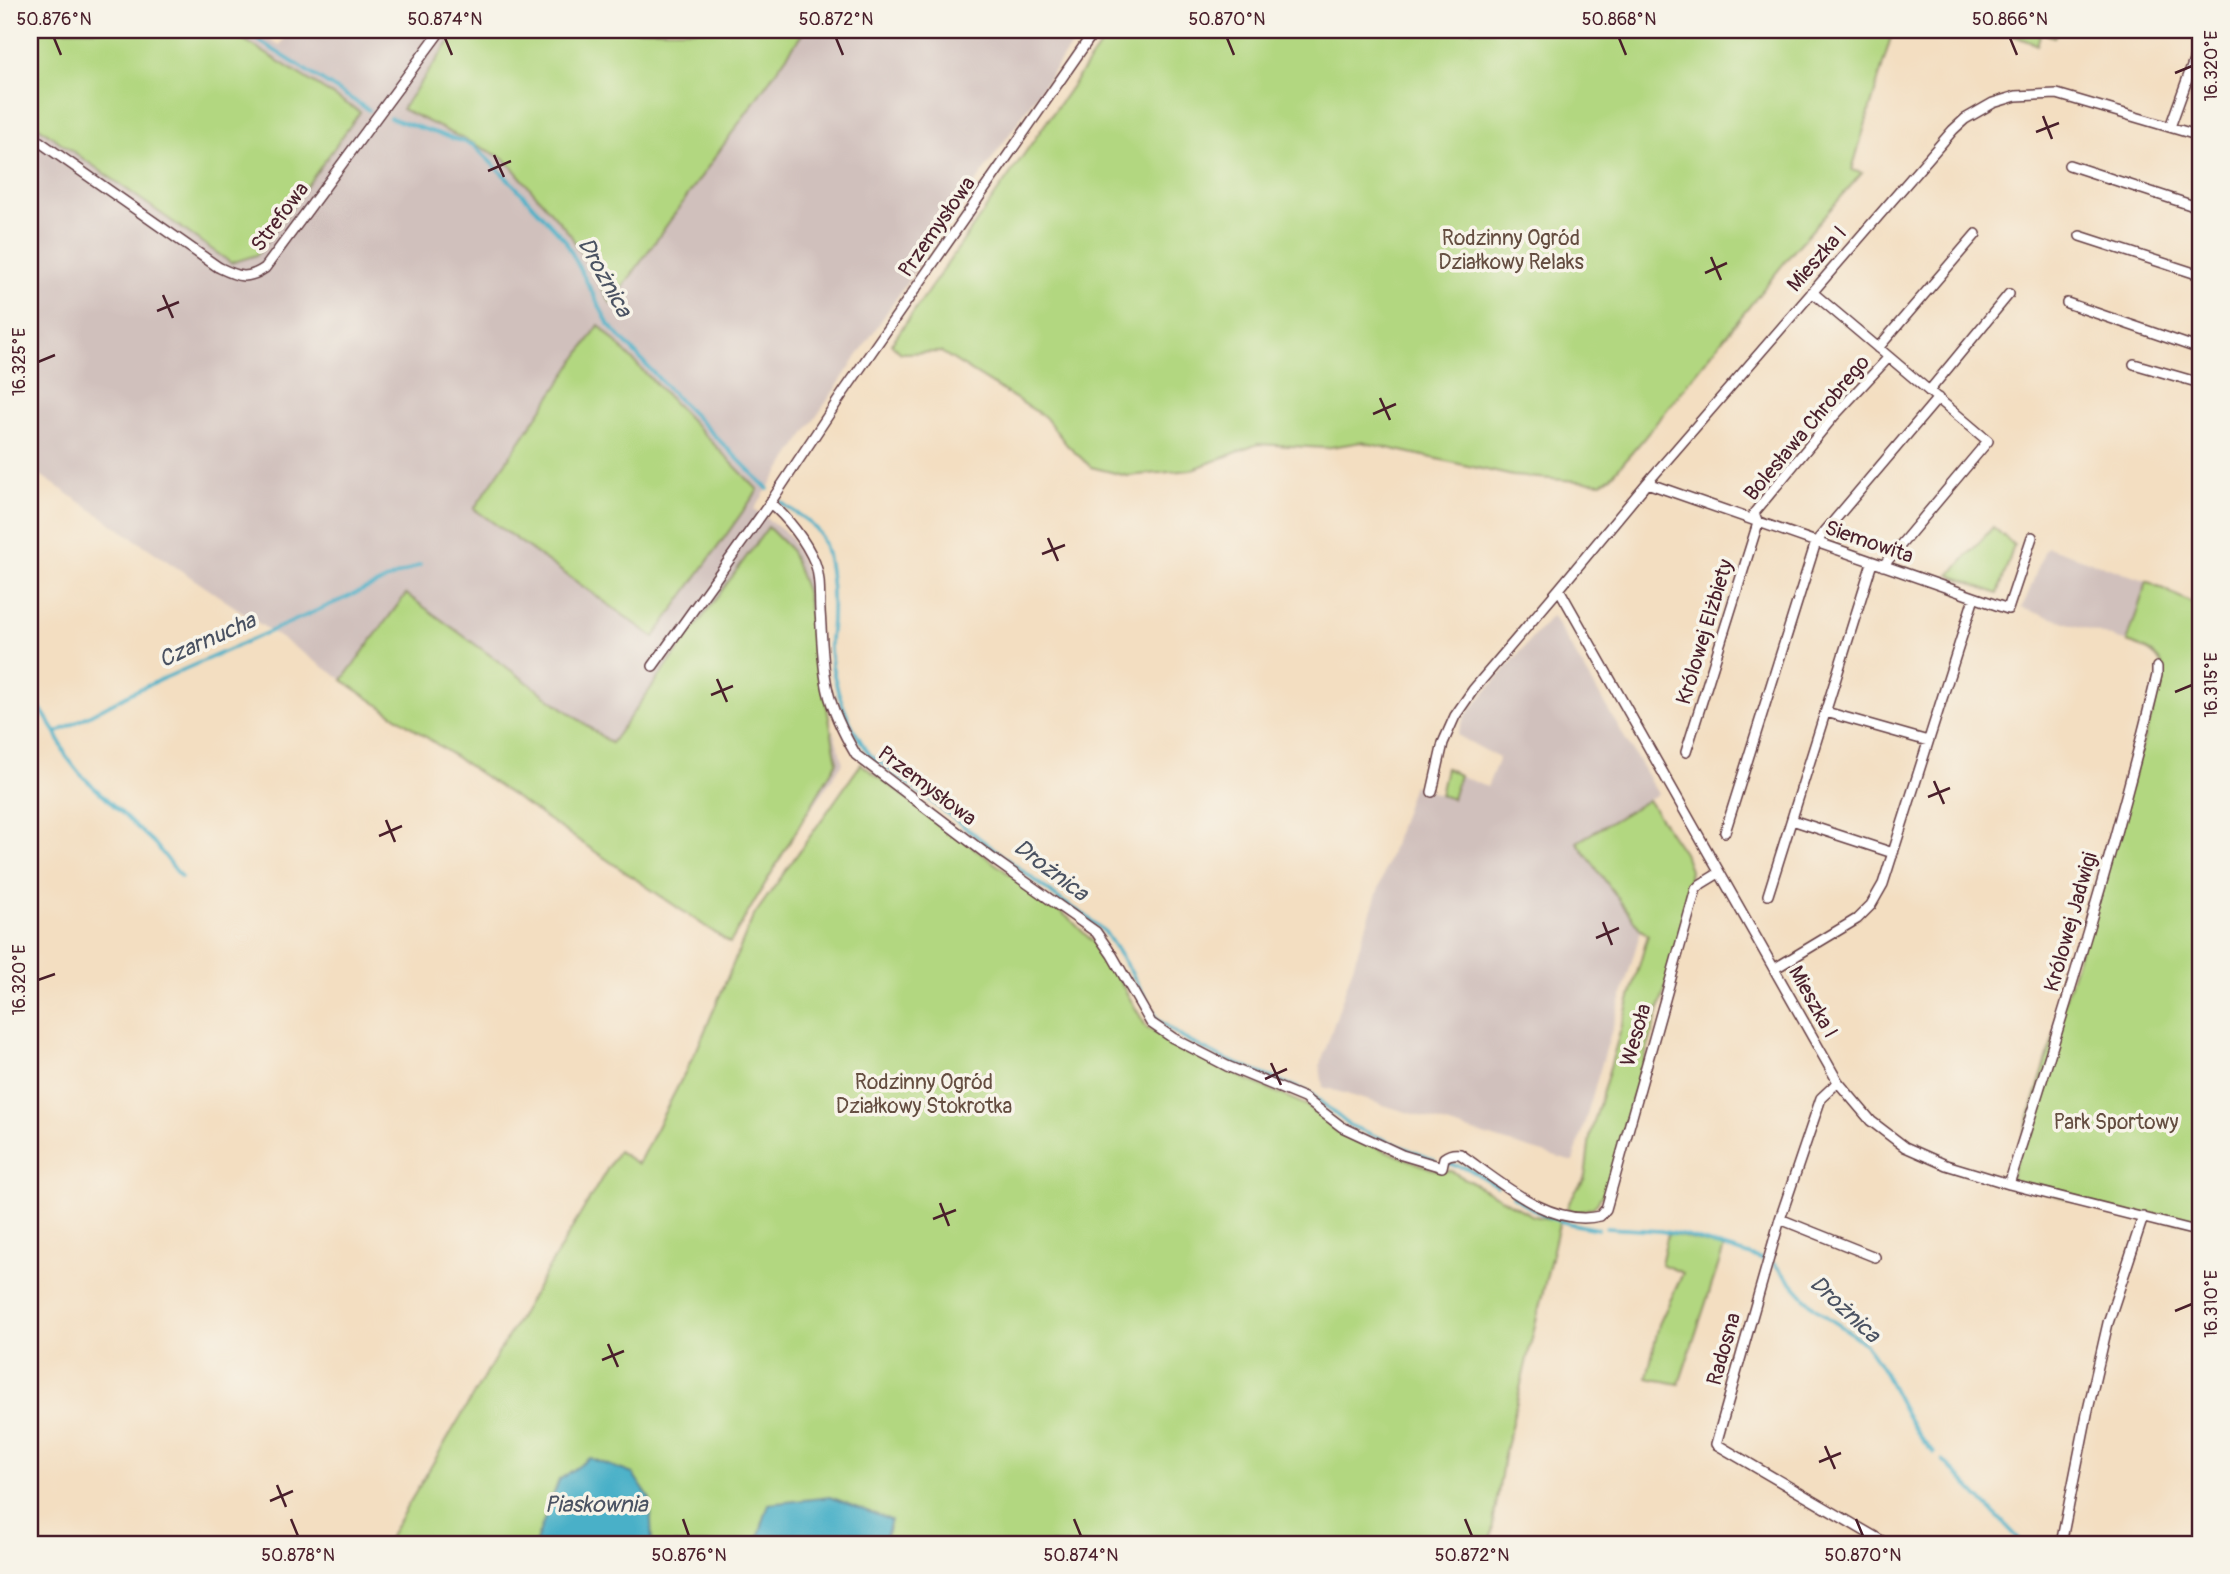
<svg xmlns="http://www.w3.org/2000/svg" width="2230" height="1574" font-family="Pangolin,sans-serif">
  <style>
    .industrial { fill: #d0c0bc }
    .green { fill: #b2d780; stroke: #7e7b56; stroke-width: 2 }
    .water { fill: #49b0c8; stroke: #4a687a; stroke-width: 2 }
    .lines { fill: none; stroke-linecap: round; stroke-linejoin: round }
    .stream { stroke: #49b0c8; stroke-width: 3.5 }
    .minor-casing { stroke: #633c42; stroke-width: 12 }
    .minor { stroke: #fff; stroke-width: 9 }
    .ticks { fill: none; stroke: #4a1f2b; stroke-width: 2.5 }
    .labels { text-anchor: middle; dominant-baseline: central; stroke-width: 7; stroke-linejoin: round; paint-order: stroke }
    .street-label { font-size: 21px; fill: #4a1f2b; stroke: #f7f3e8 }
    .park-label { font-size: 21px; fill: #644d40; stroke: #f7f3e8 }
    .water-label { font-size: 23px; font-style: italic; fill: #4a5262; stroke: #f7f3e8 }
    .neatline { fill: none; stroke: #4a1f2b; stroke-width: 2.5 }
    .ticks-label { font-size: 18px; text-anchor: middle; fill: #4a1f2b }
  </style>
  <rect width="100%" height="100%" fill="#f7f3e8"/>
  <filter id="ink" filterUnits="userSpaceOnUse"><feTurbulence type="fractalNoise" baseFrequency=".0143" numOctaves="2"/><feDisplacementMap in="SourceGraphic" scale="14" xChannelSelector="R" yChannelSelector="G"/><feConvolveMatrix kernelMatrix="1 2 1 2 8 2 1 2 1" color-interpolation-filters="sRGB"/></filter>
  <filter id="wash" filterUnits="userSpaceOnUse"><feTurbulence type="fractalNoise" baseFrequency=".00686" numOctaves="4" result="noise"/><feDisplacementMap in="SourceGraphic" scale="28" xChannelSelector="R" yChannelSelector="G"/><feGaussianBlur stdDeviation="1.57" result="paint"/><feColorMatrix in="noise" values="0 0 0 0 0 0 0 0 0 0 0 0 0 0 0 0 0 1.4 0 .05"/><feComposite in="paint" operator="in"/></filter>
  <g filter="url(#wash)">
    <rect width="100%" height="100%" fill="#f3dec1"/>
    <path class="industrial" d="M30 30H251L280 45 291 30H1082L933 244 754 509 790 536 810 580 816 672 843 763 770 868 730 943 30 468Z
      M2048 547 2147 581 2127 642 2021 608 2027 597 2045 549Z
      M1552 615 1658 794 1577 842 1641 930 1573 1162 1323 1087 1320 1066 1413 785 1452 799 1459 775 1487 787 1499 758 1457 735 1465 716Z"/>
    <path class="green" d="M30 30H228L360 112 257 255 231 263 30 121Z
      M458 30H805L611 304 570 234 505 159 402 109Z
      M1111 30H1893L1852 170 1862 173 1792 253 1640 443 1611 477 1602 483 1513 476 1361 442 1325 448 1258 444 1191 470 1127 476 1091 467 1067 445 1045 417 941 352 901 353 891 344Z
      M2000 30H2058L2054 37 2041 32 2037 45Z
      M599 325 758 490 654 637 474 509Z
      M768 527 790 549 806 591 837 762 730 943 342 680 406 594 611 743Z
      M1993 527 2014 545 1998 594 1950 575Z
      M2147 581 2200 607V1225L2143 1217 2009 1184 2164 673C2162 655 2143 647 2127 642Z
      M861 764 1070 919 1103 952 1147 1028 1232 1073 1306 1105 1336 1131 1432 1169 1451 1171 1533 1216 1560 1220 1504 1456 1490 1544H385L618 1151 638 1164 698 1047 753 917Z
      M1446 768 1459 775 1452 799 1440 795Z
      M1648 800 1684 853 1690 870 1682 932 1605 1191 1594 1207 1577 1213 1567 1209C1570 1196 1578 1190 1584 1179 1587 1172 1588 1143 1591 1133L1648 935 1641 930 1577 842Z
      M1668 1233 1724 1248 1679 1384 1647 1378 1659 1324 1683 1273 1661 1264Z"/>
    <path class="water" d="M590 1458 633 1474 650 1499 652 1544H535L559 1480Z
      M830 1497 891 1520 884 1544H756L769 1504Z"/>
    <g class="lines">
      <path class="stream" d="M242 30 369 110
        M390 118 473 145 514 185 565 240 609 325 676 397 768 489
        M781 502C791 511 806 517 815 528 831 545 833 594 832 617 832 628 829 639 830 650 834 688 847 724 870 755L1062 901 1086 916 1105 932 1131 972 1158 1020 1183 1038 1222 1058 1310 1093 1349 1125 1434 1160
        M30 692 56 733 133 692 420 565
        M56 733 66 756 80 774 156 845 181 877
        M1447 1164 1467 1168 1497 1186
        M1513 1196C1544 1218 1560 1223 1598 1229
        M1606 1228 1661 1231 1686 1236 1762 1259
        M1774 1264C1790 1279 1801 1296 1818 1310 1834 1324 1855 1332 1869 1349 1894 1382 1904 1424 1934 1453
        M1943 1460 2024 1544"/>
    </g>
  </g>
  <g filter="url(#ink)">
    <g class="lines">
      <g class="minor-casing">
        <path id="minor" d="M2170 127 2200 44
          M30 135 218 267C237 276 246 281 265 268L441 30
          M2069 165 2200 208
          M2080 236 2200 275
          M2067 303 2200 349
          M1878 348 1976 234
          M2134 364 2200 383
          M1929 391 2009 294
          M1647 483 2008 609 2032 537
          M770 503C787 517 806 541 815 563 821 578 819 595 820 611 822 637 822 666 828 691 833 713 845 736 856 755L993 859 1096 932 1112 955 1151 1023 1173 1038 1227 1066 1304 1098 1342 1127 1402 1155 1442 1167 1444 1158C1449 1154 1453 1153 1460 1154 1499 1181 1550 1228 1600 1216L1606 1209 1696 889 1701 884 1719 873
          M1883 566 1988 441 1889 357
          M1559 589 1838 1082 1871 1121 1905 1147 1946 1165 2009 1184 2200 1232
          M653 666 770 503 843 393 1095 30
          M1826 712 1928 741
          M1686 752 1758 523 1754 513 1834 416 1889 357 1812 292
          M1432 792 1443 743 1455 716 1473 690 1559 589 1647 483 1953 130 1965 119 1993 103 2016 96 2057 94 2200 136
          M1792 820 1893 853
          M1725 832 1816 542 1938 398
          M1768 895 1872 563
          M1774 969 1857 919 1871 905 1883 884 1974 598
          M1838 1082 1821 1098 1780 1219 1716 1444 1887 1544
          M2009 1184C2063 1016 2116 846 2157 675V667
          M1780 1219 1875 1257
          M2061 1544 2087 1414 2108 1323 2143 1217"/>
      </g>
      <use href="#minor" class="minor"/>
    </g>
  </g>
  <path class="ticks" d="M54 38 61 55M445 38 452 55M836 38 843 55M1227 38 1234 55M1619 38 1626 55M2010 38 2017 55M2175 73 2192 66M2043 116 2052 139M2036 132 2059 123M494 155 504 177M488 171 511 161M1711 257 1721 280M1705 273 1727 263M163 295 173 318M157 311 179 302M38 362 55 355M1380 398 1390 420M1373 414 1396 404M1048 538 1058 561M1042 554 1065 545M717 679 727 702M2175 692 2192 685M711 695 733 686M1934 781 1944 804M1928 797 1950 788M386 820 395 842M379 836 402 826M1603 922 1612 945M1596 938 1619 928M38 980 55 974M1271 1063 1281 1085M1265 1079 1287 1069M940 1203 949 1226M933 1219 956 1210M2175 1311 2192 1304M608 1344 618 1367M602 1360 624 1351M1825 1446 1835 1469M1819 1462 1841 1453M277 1485 286 1507M270 1501 293 1491M291 1519 298 1536M683 1519 689 1536M1074 1519 1081 1536M1465 1519 1472 1536M1856 1519 1863 1536"/>
  <g class="labels">
    <g class="street-label">
      <text transform="translate(280 217) rotate(-53)">Strefowa</text>
      <text transform="translate(937 227) rotate(-55)">Przemysłowa</text>
      <text transform="translate(1817 259) rotate(-49)">Mieszka I</text>
      <text transform="translate(1807 428) rotate(-50)">Bolesława Chrobrego</text>
      <text transform="translate(1869 542) rotate(19)">Siemowita</text>
      <text transform="translate(1705 632) rotate(-73)">Królowej Elżbiety</text>
      <text transform="translate(927 786) rotate(37)">Przemysłowa</text>
      <text transform="translate(2071 922) rotate(-74)">Królowej Jadwigi</text>
      <text transform="translate(1813 1002) rotate(61)">Mieszka I</text>
      <text transform="translate(1636 1035) rotate(-74)">Wesoła</text>
      <text transform="translate(1724 1349) rotate(-74)">Radosna</text>
    </g>
    <g class="park-label">
      <text x="1511" y="238">Rodzinny Ogród<tspan x="1511" dy="24">Działkowy Relaks</tspan></text>
      <text x="924" y="1082">Rodzinny Ogród<tspan x="924" dy="24">Działkowy Stokrotka</tspan></text>
      <text x="2116" y="1122">Park Sportowy</text>
    </g>
    <g class="water-label">
      <text transform="translate(605 277) rotate(61)">Drożnica</text>
      <text transform="translate(207 640) rotate(-24)">Czarnucha</text>
      <text transform="translate(1051 870) rotate(37)">Drożnica</text>
      <text transform="translate(1845 1309) rotate(43)">Drożnica</text>
      <text x="596" y="1504">Piaskownia</text>
    </g>
  </g>
  <rect width="2230" height="1574" fill="none" stroke="#f7f3e8" stroke-width="77"/>
  <rect x="38" y="38" width="2154" height="1498" class="neatline"/>
  <g class="ticks-label">
    <text x="54" y="25">50.876°N</text>
    <text x="445" y="25">50.874°N</text>
    <text x="836" y="25">50.872°N</text>
    <text x="1227" y="25">50.870°N</text>
    <text x="1619" y="25">50.868°N</text>
    <text x="2010" y="25">50.866°N</text>
    <text transform="translate(2211 66) rotate(-90)" y="6">16.320°E</text>
    <text transform="translate(19 362) rotate(-90)" y="6">16.325°E</text>
    <text transform="translate(2211 685) rotate(-90)" y="6">16.315°E</text>
    <text transform="translate(19 980) rotate(-90)" y="6">16.320°E</text>
    <text transform="translate(2211 1304) rotate(-90)" y="6">16.310°E</text>
    <text x="298" y="1561">50.878°N</text>
    <text x="689" y="1561">50.876°N</text>
    <text x="1081" y="1561">50.874°N</text>
    <text x="1472" y="1561">50.872°N</text>
    <text x="1863" y="1561">50.870°N</text>
  </g>
</svg>
